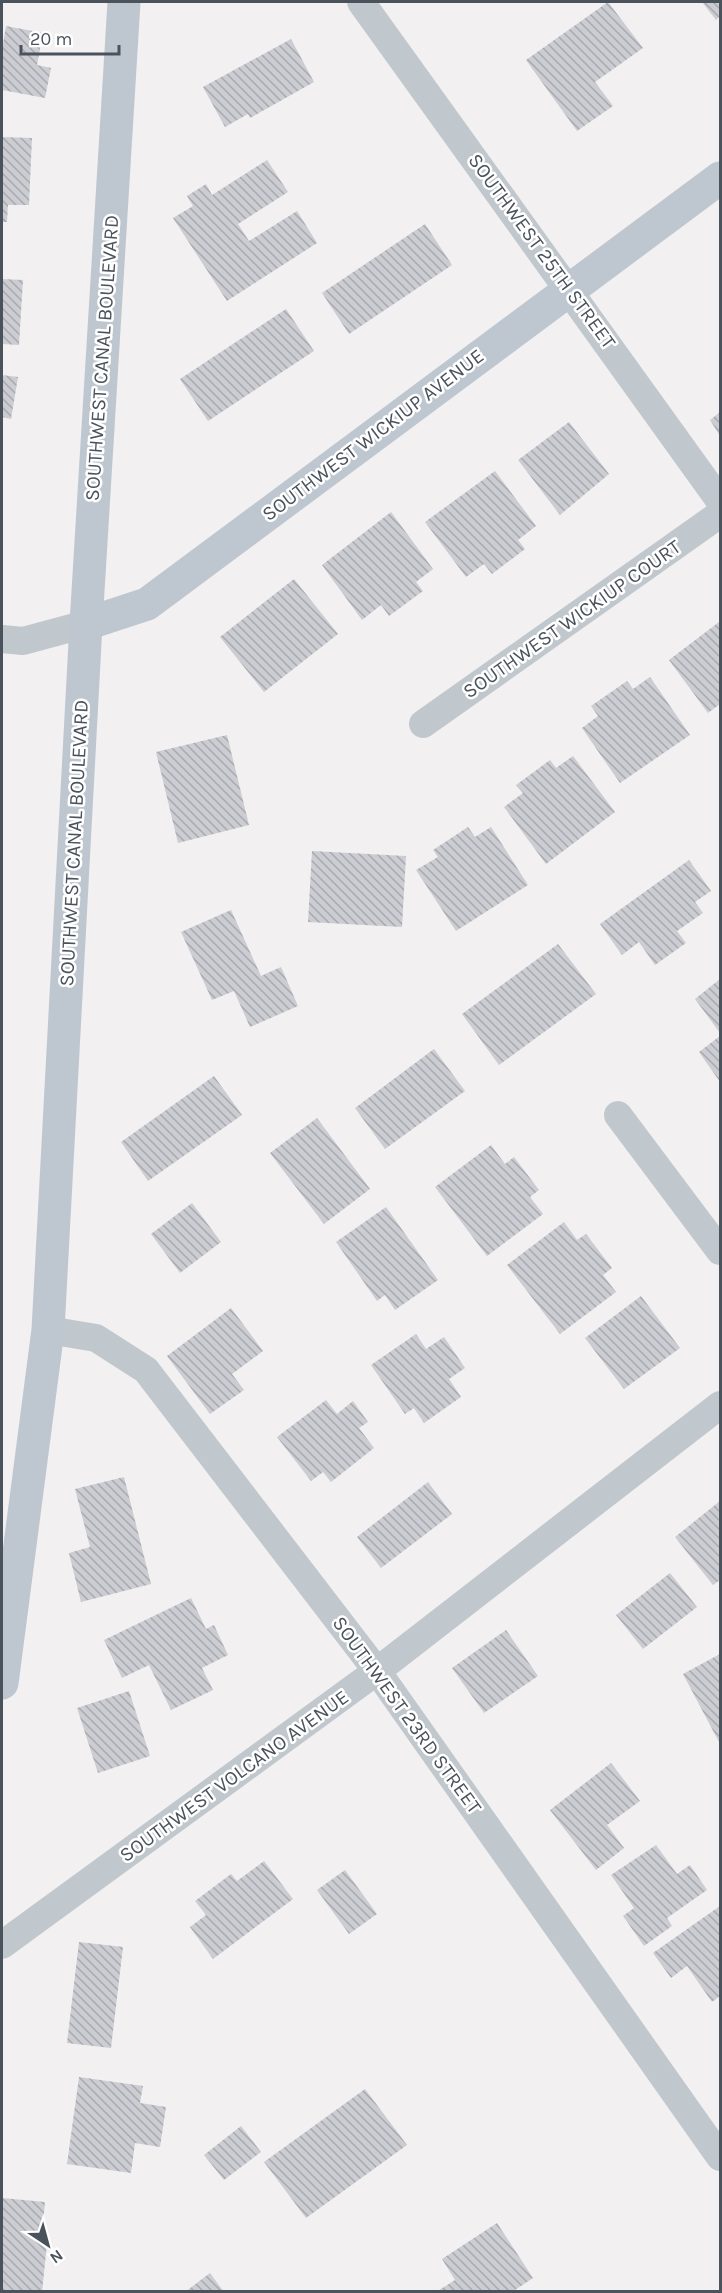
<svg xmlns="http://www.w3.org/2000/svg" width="722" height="2293" font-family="Karla,sans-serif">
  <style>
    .building { fill: url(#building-back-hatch) }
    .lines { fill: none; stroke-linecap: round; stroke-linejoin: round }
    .street { stroke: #c0c7cd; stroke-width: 28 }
    .secondary { stroke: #bec7d0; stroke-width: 33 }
    .labels { text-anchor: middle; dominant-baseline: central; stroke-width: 5; stroke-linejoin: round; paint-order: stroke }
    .street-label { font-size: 20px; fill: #4a535c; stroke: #fff }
  </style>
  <defs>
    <pattern id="building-back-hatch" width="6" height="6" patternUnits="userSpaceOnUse" patternTransform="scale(1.5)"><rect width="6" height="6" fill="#cbcdd2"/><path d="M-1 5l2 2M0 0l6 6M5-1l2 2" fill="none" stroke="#a7a9ae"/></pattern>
  </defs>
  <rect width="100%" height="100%" fill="#f2f0f0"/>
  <path class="building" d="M608 2 643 48 595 82 613 106 577 131 526 60Z
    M702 2H720V16L716 20Z
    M6 26 43 33 37 65 51 68 45 98 2 90V50Z
    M291 39 314 82 250 118 248 114 225 127 203 87Z
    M2 137 32 138 29 205H8L7 222H2Z
    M267 160 288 192 238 224 249 241 297 211 317 243 227 301 173 218 193 206 187 196 206 184 212 195Z
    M425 224 452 265 349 334 322 293Z
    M2 279 23 280 19 345 2 344Z
    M286 309 314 351 208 421 180 379Z
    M2 375 18 377 11 419 2 417Z
    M720 412V436L710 420Z
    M569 422 609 474 560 515 518 460Z
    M495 471 536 526 518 540 525 549 492 574 484 564 466 577 425 522Z
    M391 512 433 569 416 582 423 591 389 616 381 605 362 620 322 565Z
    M294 579 338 634 264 692 220 637Z
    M719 622 720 704 708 713 669 660Z
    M650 677 690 735 620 783 582 728 598 716 591 706 627 681 633 689Z
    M227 735 249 825 178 843 156 752Z
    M573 756 615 812 546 864 504 807 523 793 516 785 550 760 556 768Z
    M468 827 475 837 491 827 528 885 456 931 416 870 438 857 433 850Z
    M312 851 406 856 402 927 308 922Z
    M689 860 711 891 695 902 703 913 677 931 686 943 655 965 639 942 622 955 600 924Z
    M231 910 261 976 281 967 298 1006 250 1027 234 991 212 1000 181 932Z
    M558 944 596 994 499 1065 462 1014Z
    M720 979V1033L695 999Z
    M720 1036V1082L699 1052Z
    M434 1049 465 1091 385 1149 355 1108Z
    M214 1076 242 1115 148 1181 121 1142Z
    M317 1118 370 1189 324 1224 270 1153Z
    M491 1145 505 1164 514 1157 539 1190 530 1197 543 1214 487 1256 435 1187Z
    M192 1203 221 1242 180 1273 151 1234Z
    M386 1207 438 1280 395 1310 385 1295 377 1301 336 1242Z
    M564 1222 577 1240 586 1234 612 1268 603 1275 616 1292 560 1334 507 1265Z
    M641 1296 680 1348 624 1389 585 1338Z
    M231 1308 263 1351 232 1374 244 1390 210 1414 167 1356Z
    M416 1334 426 1349 444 1337 465 1368 449 1379 461 1397 424 1423 414 1408 405 1414 371 1365Z
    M326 1400 337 1414 353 1401 368 1422 359 1428 374 1448 331 1482 323 1472 311 1481 277 1437Z
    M124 1477 151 1584 81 1602 69 1553 90 1547 75 1489Z
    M428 1482 452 1514 381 1568 357 1537Z
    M720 1501V1580L713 1585 675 1537Z
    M670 1573 697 1607 643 1649 616 1615Z
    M191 1598 206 1629 214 1625 228 1655 202 1668 213 1690 171 1710 149 1665 122 1678 104 1640Z
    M506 1630 538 1676 484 1713 452 1668Z
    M720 1654V1744L683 1674Z
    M129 1691 150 1756 98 1773 77 1708Z
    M611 1763 640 1801 607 1825 624 1848 596 1870 550 1810Z
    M656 1845 677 1874 690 1865 707 1890 667 1918 672 1926 644 1946 623 1916 634 1908 611 1875Z
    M264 1861 293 1899 213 1959 190 1927 206 1915 195 1901 231 1874 237 1881Z
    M345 1870 377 1914 349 1934 317 1890Z
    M720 1906V1996L712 2002 687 1966 671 1978 653 1953Z
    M79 1942 123 1947 111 2048 67 2043Z
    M79 2077 143 2086 140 2103 166 2107 160 2147 135 2143 131 2173 67 2164Z
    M365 2089 407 2145 306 2218 264 2162Z
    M241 2126 261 2152 224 2180 204 2155Z
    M2 2198 45 2202 42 2233 48 2234 42 2292H2Z
    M497 2223 533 2278 512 2292H436L455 2280 442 2259Z
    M210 2273 224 2292H185Z"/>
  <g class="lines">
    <path class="street" d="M361 2 720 501
      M2 639 23 641 86 624
      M423 724 720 514
      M618 1115 720 1251
      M48 1330 96 1338 146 1370 377 1671 720 2157
      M2 1945 377 1671 720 1405"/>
    <path class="secondary" d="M86 624 147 604 720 178
      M2 1683 48 1330 86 624 124 2"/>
  </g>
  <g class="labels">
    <g class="street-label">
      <text transform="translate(542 251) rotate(54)">SOUTHWEST 25TH STREET</text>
      <text transform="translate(102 358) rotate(-86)">SOUTHWEST CANAL BOULEVARD</text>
      <text transform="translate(373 435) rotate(-37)">SOUTHWEST WICKIUP AVENUE</text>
      <text transform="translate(572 619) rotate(-35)">SOUTHWEST WICKIUP COURT</text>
      <text transform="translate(74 843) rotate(-87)">SOUTHWEST CANAL BOULEVARD</text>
      <text transform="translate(407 1715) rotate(54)">SOUTHWEST 23RD STREET</text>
      <text transform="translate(234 1776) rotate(-36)">SOUTHWEST VOLCANO AVENUE</text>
    </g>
  </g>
  <rect width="722" height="2293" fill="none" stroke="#4a535c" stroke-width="6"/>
  <g transform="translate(48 2245) rotate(144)" stroke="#ffffff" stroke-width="4.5" paint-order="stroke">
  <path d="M0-4.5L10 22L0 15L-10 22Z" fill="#4a535c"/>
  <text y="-9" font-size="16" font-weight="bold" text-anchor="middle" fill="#4a535c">N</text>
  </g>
  <path d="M21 45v9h98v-9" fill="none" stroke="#4a535c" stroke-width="3"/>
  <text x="30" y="45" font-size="18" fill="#4a535c" stroke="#ffffff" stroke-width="4.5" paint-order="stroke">20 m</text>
</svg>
